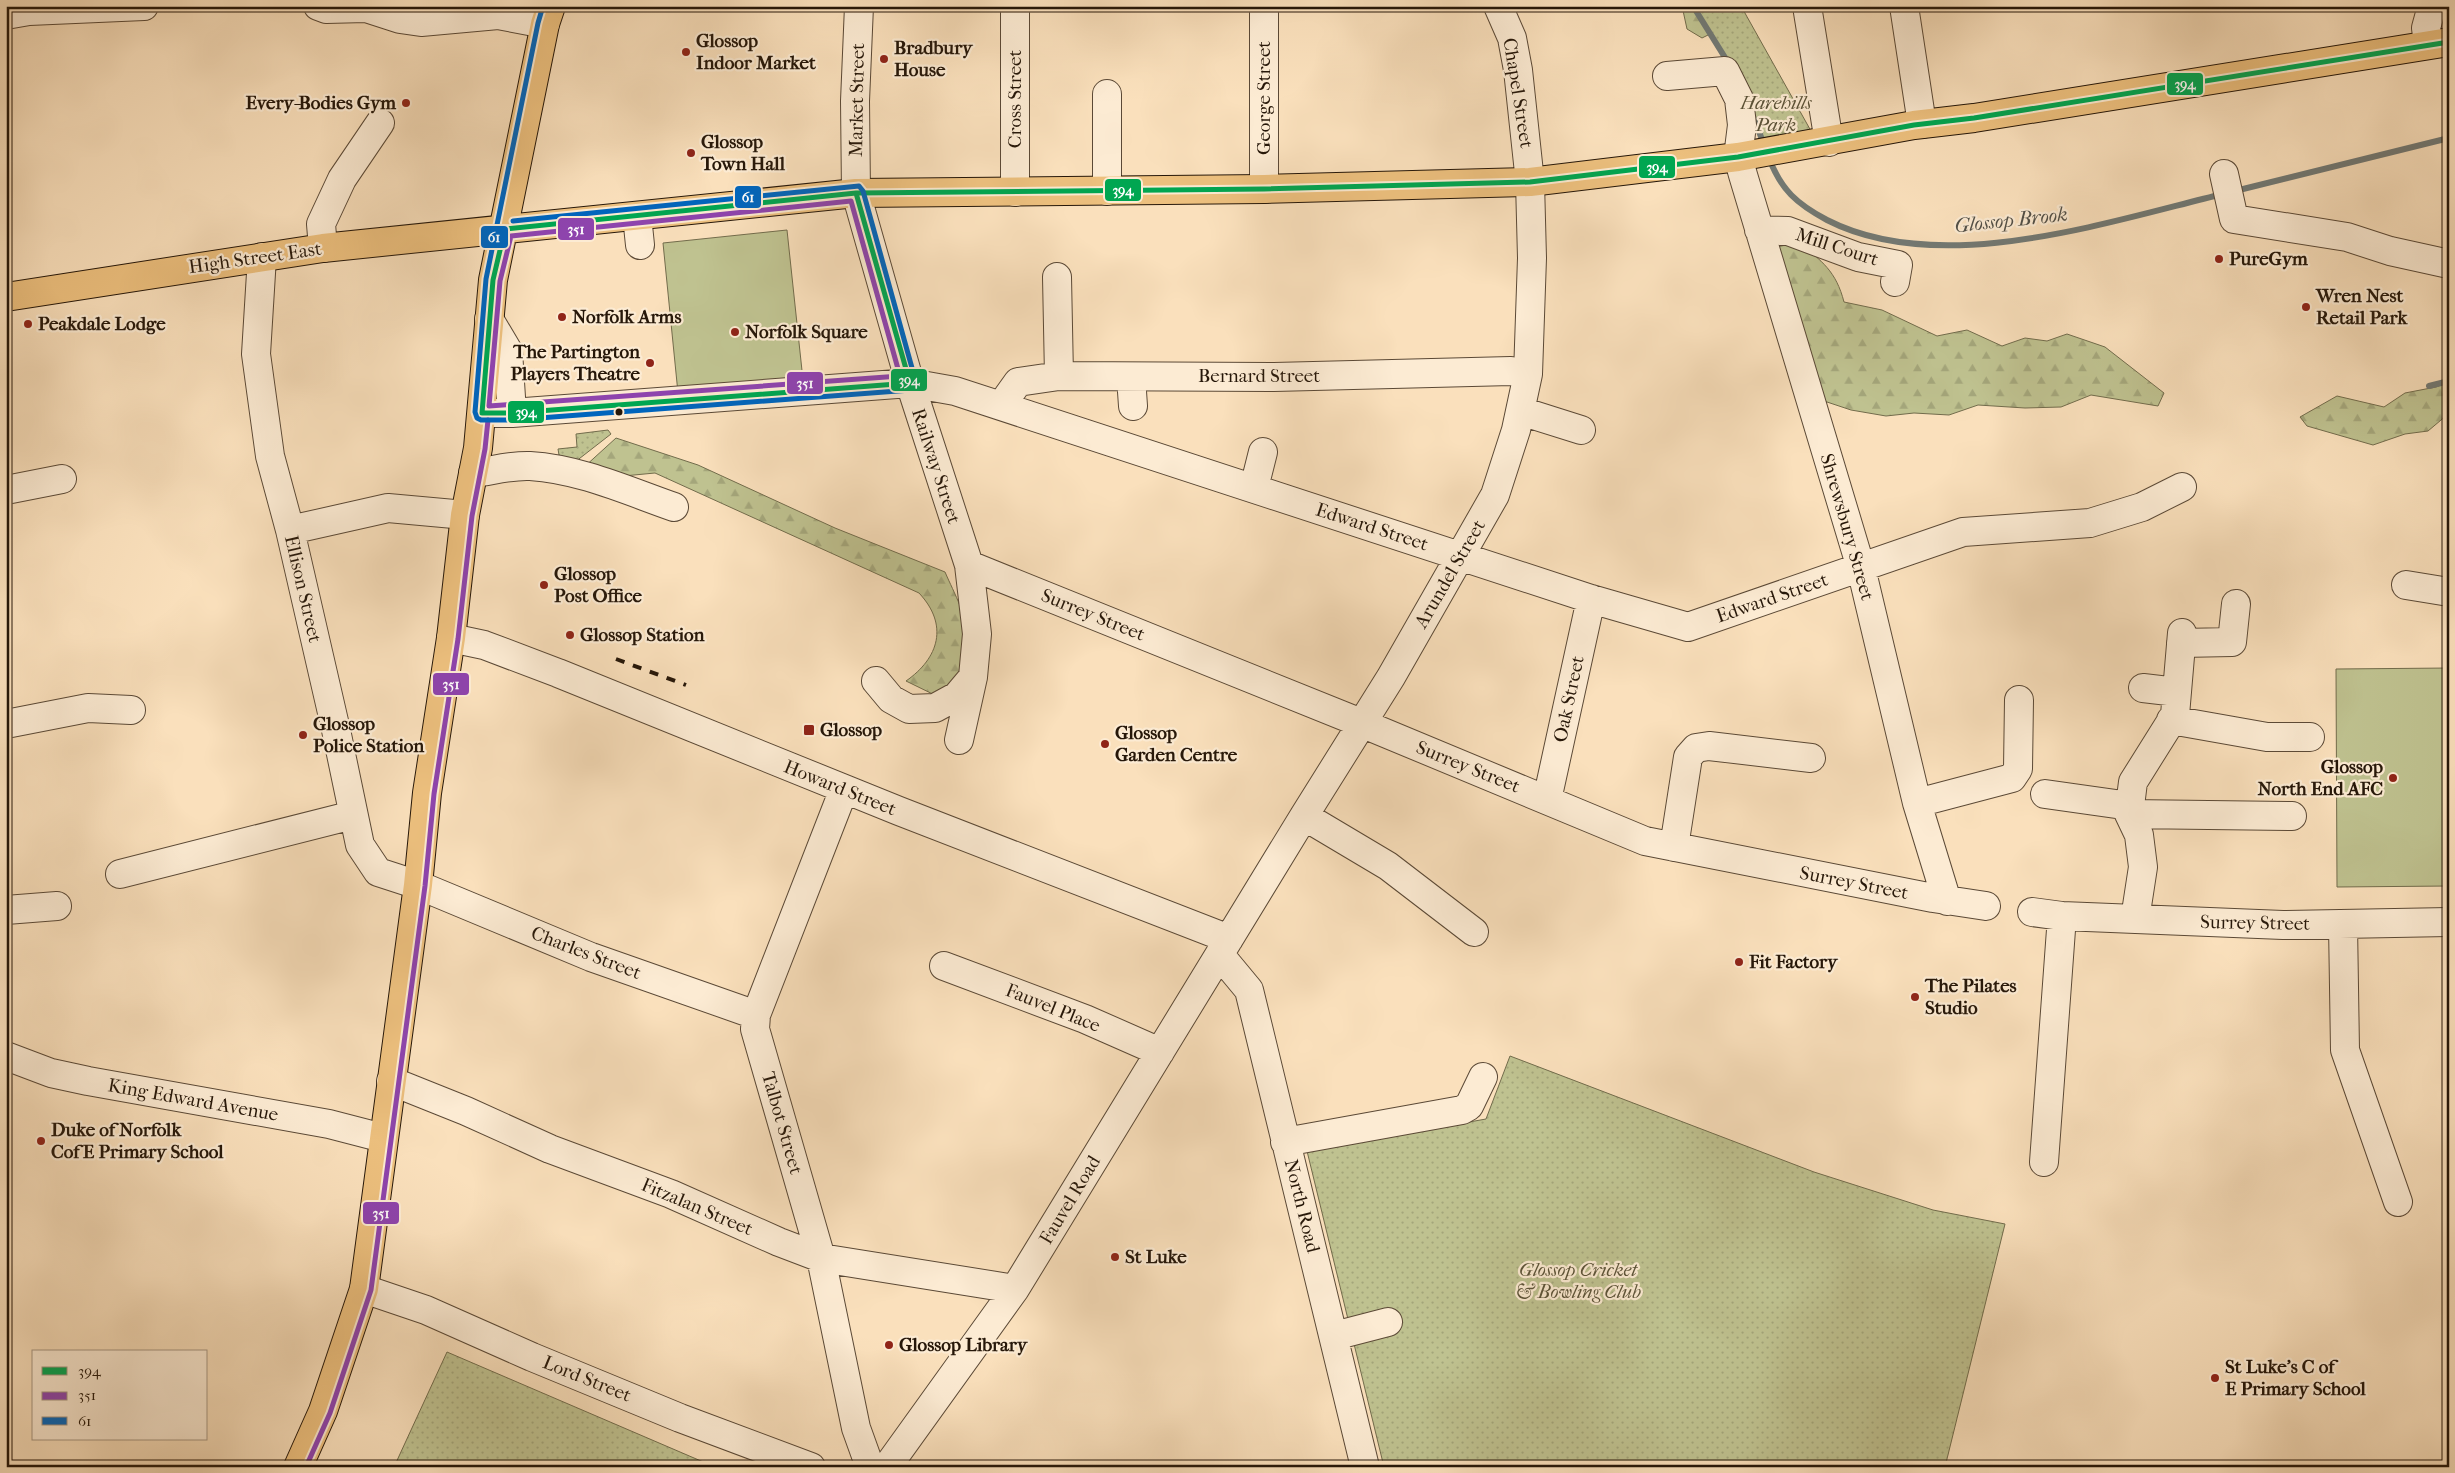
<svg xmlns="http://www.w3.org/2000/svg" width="2455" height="1473" font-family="'IM FELL French Canon',serif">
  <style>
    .grass { fill: #bfc290; stroke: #726c4c }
    .forest { fill: url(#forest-firs); stroke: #726c4c }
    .park { fill: url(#park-dots); stroke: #726c4c }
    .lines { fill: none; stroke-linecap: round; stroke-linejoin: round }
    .stream { stroke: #727974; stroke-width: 6 }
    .minor-casing { stroke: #5b4936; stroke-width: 30 }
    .major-casing { stroke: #261709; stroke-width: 30 }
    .minor { stroke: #fcebd3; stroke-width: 28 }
    .major { stroke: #edc07e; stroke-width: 28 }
    .rail { stroke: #261709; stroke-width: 4; stroke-dasharray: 9 9; stroke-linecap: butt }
    .bus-1-casing { stroke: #fcebd3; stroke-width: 9 }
    .bus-2-casing { stroke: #fcebd3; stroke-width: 9 }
    .bus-3-casing { stroke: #fcebd3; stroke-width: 9 }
    .bus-1 { stroke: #00a651; stroke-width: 5 }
    .bus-2 { stroke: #8e44ad; stroke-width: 5 }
    .bus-3 { stroke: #0065bd; stroke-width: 5 }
    .poi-dot { fill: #8f2418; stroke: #fcebd3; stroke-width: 2 }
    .bus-dot { fill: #261709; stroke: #fcebd3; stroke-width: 2 }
    .labels { text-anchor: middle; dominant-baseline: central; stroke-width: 4.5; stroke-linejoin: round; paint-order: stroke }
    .poi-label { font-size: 19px; font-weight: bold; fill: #261709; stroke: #fcebd3; text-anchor: start }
    .street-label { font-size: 19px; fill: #261709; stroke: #fcebd3 }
    .park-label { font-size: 19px; font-style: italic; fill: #5c5338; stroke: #fcebd3 }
    .water-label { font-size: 20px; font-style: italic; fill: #525048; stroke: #fcebd3 }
    .line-badge { stroke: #fcebd3; stroke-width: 2 }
    .badge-label { font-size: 14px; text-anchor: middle; font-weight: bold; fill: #fff }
  </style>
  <defs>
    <pattern id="forest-firs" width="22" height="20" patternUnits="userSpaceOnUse" patternTransform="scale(1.25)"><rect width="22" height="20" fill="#bfc290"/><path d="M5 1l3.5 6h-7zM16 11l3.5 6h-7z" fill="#a4a67b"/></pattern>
    <pattern id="park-dots" width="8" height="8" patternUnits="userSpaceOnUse" patternTransform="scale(1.25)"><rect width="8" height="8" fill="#bfc290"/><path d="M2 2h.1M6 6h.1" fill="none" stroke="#a4a67b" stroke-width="1.8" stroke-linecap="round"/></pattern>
  </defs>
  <rect width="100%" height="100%" fill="#fae0bc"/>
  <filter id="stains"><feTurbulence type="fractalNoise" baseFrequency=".004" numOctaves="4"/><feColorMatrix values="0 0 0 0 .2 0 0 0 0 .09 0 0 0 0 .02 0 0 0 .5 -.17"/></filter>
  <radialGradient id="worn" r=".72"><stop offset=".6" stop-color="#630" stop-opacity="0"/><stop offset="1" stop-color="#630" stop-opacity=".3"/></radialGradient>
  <path class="grass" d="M787 230 803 380 678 393 663 243Z
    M2449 668V886L2337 887 2336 669Z"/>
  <path class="forest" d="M1682 6H1728L1724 27 1702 38 1687 29Z
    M1798 242C1822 261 1836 271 1844 302L1882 310 1937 336 1967 330 2002 346 2025 338 2047 341 2067 334 2105 347 2164 393 2158 406 2091 395 2061 407 2025 408 1978 405 1949 415 1914 413 1886 416 1851 410 1824 401 1777 247Z
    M2449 382V416L2447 415 2428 431 2405 434 2373 445 2307 426 2300 417 2337 396 2384 407 2405 393 2436 387Z
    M616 438 698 465 835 528 945 572C954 593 969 619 968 643 967 660 955 685 947 701L906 681C939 658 949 625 919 593L655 473 592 479 583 468Z"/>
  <path class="park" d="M1693 6H1741L1811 131 1763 140 1735 73Z
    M608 430 611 434 575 462 559 455 558 449 577 447 576 434Z
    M1510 1056 1814 1172 1933 1210 2005 1224 1945 1467H1384L1307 1151 1486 1119Z
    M447 1352 715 1467H394Z"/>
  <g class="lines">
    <path class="stream" d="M1693 6 1729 64
      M1752 114 1765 147
      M1769 158C1781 190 1797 204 1827 220 1940 278 2107 222 2223 194
      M2235 191 2449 138
      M2429 386 2449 381"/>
    <g class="minor-casing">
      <path id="minor" d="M318 6 326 9 366 8 400 19 421 22 498 15 545 24
        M859 6 855 101 856 193 910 383 969 565 977 634 973 677 959 740
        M1015 6V192
        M1807 6 1829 142
        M1904 6 1922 124
        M6 15 29 11 144 6
        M2428 44 2426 28 2432 6
        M1667 76 1725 71 1739 99 1742 125 1738 157 1743 175 1861 568 1917 803 1947 901
        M2224 174 2234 219 2347 237 2390 251 2449 264
        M1264 189V6
        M1107 191V94
        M637 216 640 245
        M1759 230 1788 231 1858 257 1898 265 1895 282
        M323 248 321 224 342 179 380 123
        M262 257 256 354 270 456 290 530 336 730 360 845 378 872 418 885 591 957 756 1015
        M1057 277 1059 376
        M489 319 508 351 512 413
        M1131 377 1133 406
        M1005 406 1008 396 1018 382 1059 376 1274 377 1511 371 1528 374
        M1521 411 1581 430
        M482 413H512L910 383 955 391 1591 599 1688 627 1963 532 2090 523 2142 507 2182 487
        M473 473C491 471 512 465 530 466 580 469 628 491 674 507
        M1254 488 1263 452
        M6 490 62 479
        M290 530 388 508 465 515
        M969 565 1361 723 1645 841 1933 898 1986 906
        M2406 585 2449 592
        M451 638 484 645 558 673 899 811 1229 939
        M2181 643 2232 642 2236 604
        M876 681 891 699 909 709 935 708 957 696 973 677
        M2143 688 2177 692
        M2171 720 2267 737H2310
        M6 724 88 708 131 710
        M844 789 756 1015 755 1029 821 1258 856 1428 870 1467
        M2045 794 2130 806
        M1547 800 1591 599
        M1917 803 2012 778 2018 769 2019 700
        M2129 814 2292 816
        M1304 816 1388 866 1474 932
        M1674 847 1688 757 1696 748 1709 746 1811 758
        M120 874 353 815
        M6 910 57 906
        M2032 912 2062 916 2283 925 2449 922
        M2135 919 2143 867 2139 835 2129 814 2133 782 2175 715 2182 633
        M2343 924 2345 1050 2398 1202
        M1220 955 1249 990 1365 1467
        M944 966 1085 1019 1160 1052
        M6 1056 51 1073 88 1081 329 1124 383 1138
        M391 1081 466 1111 550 1149 671 1194 779 1242 821 1258 1015 1289
        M1285 1142 1462 1110 1469 1106 1483 1077
        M2044 1162 2062 916
        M364 1289 426 1310 532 1357 680 1418 811 1467
        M1334 1336 1388 1322
        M887 1467 1015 1289 1304 816 1391 677 1495 495 1516 430 1528 374 1532 258 1530 182 1518 70 1512 38 1498 6"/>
    </g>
    <g class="major-casing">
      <path id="major" d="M6 297 323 248 856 193 1264 189 1530 182 1738 157 1914 125 1974 118 2449 42
        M298 1467 323 1411 364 1289 418 885 427 793 451 638 465 515 478 448 493 280 545 24 551 6"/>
    </g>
    <use href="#minor" class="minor"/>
    <use href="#major" class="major"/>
    <path class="rail" d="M616 659 686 685"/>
    <g class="bus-1-casing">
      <path id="bus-1" d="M856 193 910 383 512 413H482L493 280 505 229Z
        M856 193 1264 189 1530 182 1738 157 1914 125 1974 118 2449 42"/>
    </g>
    <g class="bus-2-casing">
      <path id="bus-2" d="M851 201 900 376 489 406 500 281 511 236Z
        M306 1467 330 1413 371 1290 425 886 434 794 458 639 472 516 485 449 488 420"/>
    </g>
    <g class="bus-3-casing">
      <path id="bus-3" d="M513 221 859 186 863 191 917 386 911 390 513 420H481L477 418 475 412 486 279 538 23 543 6"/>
    </g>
    <use href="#bus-1" class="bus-1"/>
    <use href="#bus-2" class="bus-2"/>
    <use href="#bus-3" class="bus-3"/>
  </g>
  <g class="poi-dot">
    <circle cx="686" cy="52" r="5"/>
    <circle cx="884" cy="59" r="5"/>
    <circle cx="406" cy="103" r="5"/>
    <circle cx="691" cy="153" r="5"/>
    <circle cx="2219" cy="259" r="5"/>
    <circle cx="2306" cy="307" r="5"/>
    <circle cx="562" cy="317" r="5"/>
    <circle cx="28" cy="324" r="5"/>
    <circle cx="735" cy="332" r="5"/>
    <circle cx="650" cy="363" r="5"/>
    <circle cx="544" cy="585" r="5"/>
    <circle cx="570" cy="635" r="5"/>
    <rect x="803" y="724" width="12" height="12" rx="2.5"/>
    <circle cx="303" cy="735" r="5"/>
    <circle cx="1105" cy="744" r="5"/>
    <circle cx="2393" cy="778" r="5"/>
    <circle cx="1739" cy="962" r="5"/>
    <circle cx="1915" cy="997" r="5"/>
    <circle cx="41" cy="1141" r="5"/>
    <circle cx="1115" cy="1257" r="5"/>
    <circle cx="889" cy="1345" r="5"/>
    <circle cx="2215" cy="1378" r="5"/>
  </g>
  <circle class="bus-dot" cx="619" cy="412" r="4.5"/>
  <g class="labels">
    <g class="poi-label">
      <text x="696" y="41">Glossop<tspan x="696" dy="22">Indoor Market</tspan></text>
      <text x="894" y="48">Bradbury<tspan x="894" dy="22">House</tspan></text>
      <text x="396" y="103" text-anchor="end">Every-Bodies Gym</text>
      <text x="701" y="142">Glossop<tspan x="701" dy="22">Town Hall</tspan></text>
      <text x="2229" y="259">PureGym</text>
      <text x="2316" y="296">Wren Nest<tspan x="2316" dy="22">Retail Park</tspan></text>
      <text x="572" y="317">Norfolk Arms</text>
      <text x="38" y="324">Peakdale Lodge</text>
      <text x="745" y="332">Norfolk Square</text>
      <text x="640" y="352" text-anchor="end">The Partington<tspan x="640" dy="22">Players Theatre</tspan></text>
      <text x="554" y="574">Glossop<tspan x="554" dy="22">Post Office</tspan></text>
      <text x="580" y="635">Glossop Station</text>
      <text x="313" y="724">Glossop<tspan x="313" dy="22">Police Station</tspan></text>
      <text x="820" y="730">Glossop</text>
      <text x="1115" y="733">Glossop<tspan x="1115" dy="22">Garden Centre</tspan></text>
      <text x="2383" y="767" text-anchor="end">Glossop<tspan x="2383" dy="22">North End AFC</tspan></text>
      <text x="1749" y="962">Fit Factory</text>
      <text x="1925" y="986">The Pilates<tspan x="1925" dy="22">Studio</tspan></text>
      <text x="51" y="1130">Duke of Norfolk<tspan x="51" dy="22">CofE Primary School</tspan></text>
      <text x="1125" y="1257">St Luke</text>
      <text x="899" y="1345">Glossop Library</text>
      <text x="2225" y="1367">St Luke's C of<tspan x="2225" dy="22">E Primary School</tspan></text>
    </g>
    <g class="street-label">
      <text transform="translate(1518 93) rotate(81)">Chapel Street</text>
      <text transform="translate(1264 98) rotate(-90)">George Street</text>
      <text transform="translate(1015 99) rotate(-90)">Cross Street</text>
      <text transform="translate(857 100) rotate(-89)">Market Street</text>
      <text transform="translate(1837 247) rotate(18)">Mill Court</text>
      <text transform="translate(255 258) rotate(-8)">High Street East</text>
      <text x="1259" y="376">Bernard Street</text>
      <text transform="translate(936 466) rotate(72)">Railway Street</text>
      <text transform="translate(1372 527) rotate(18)">Edward Street</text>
      <text transform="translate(1847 527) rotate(74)">Shrewsbury Street</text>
      <text transform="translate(1450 574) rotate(-60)">Arundel Street</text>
      <text transform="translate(303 589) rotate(77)">Ellison Street</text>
      <text transform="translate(1772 598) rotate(-19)">Edward Street</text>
      <text transform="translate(1093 615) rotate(22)">Surrey Street</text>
      <text transform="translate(1569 699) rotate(-78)">Oak Street</text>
      <text transform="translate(1468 767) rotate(22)">Surrey Street</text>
      <text transform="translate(840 788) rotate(22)">Howard Street</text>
      <text transform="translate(1854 883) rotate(11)">Surrey Street</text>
      <text transform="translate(2255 923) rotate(1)">Surrey Street</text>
      <text transform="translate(586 953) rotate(21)">Charles Street</text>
      <text transform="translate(1053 1008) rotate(22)">Fauvel Place</text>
      <text transform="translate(193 1100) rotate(10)">King Edward Avenue</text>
      <text transform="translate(782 1123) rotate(74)">Talbot Street</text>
      <text transform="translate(1070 1200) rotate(-59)">Fauvel Road</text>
      <text transform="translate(1302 1206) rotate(76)">North Road</text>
      <text transform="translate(697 1207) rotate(23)">Fitzalan Street</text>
      <text transform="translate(587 1379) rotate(22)">Lord Street</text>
    </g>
    <g class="park-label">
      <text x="1776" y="103">Harehills<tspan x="1776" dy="22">Park</tspan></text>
      <text x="1578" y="1270">Glossop Cricket<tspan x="1578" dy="22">&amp; Bowling Club</tspan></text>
    </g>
    <g class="water-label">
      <text transform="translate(2011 220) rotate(-6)">Glossop Brook</text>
    </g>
  </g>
  <g class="line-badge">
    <rect x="2166" y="72" width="38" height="24" rx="5" fill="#00a651"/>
    <rect x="1638" y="155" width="38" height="24" rx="5" fill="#00a651"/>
    <rect x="1104" y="178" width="38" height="24" rx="5" fill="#00a651"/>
    <rect x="734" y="185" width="28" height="24" rx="5" fill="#0065bd"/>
    <rect x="557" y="217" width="38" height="24" rx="5" fill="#8e44ad"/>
    <rect x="480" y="225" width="29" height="24" rx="5" fill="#0065bd"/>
    <rect x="890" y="368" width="38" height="24" rx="5" fill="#00a651"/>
    <rect x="786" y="371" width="38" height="24" rx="5" fill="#8e44ad"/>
    <rect x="507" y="400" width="38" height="24" rx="5" fill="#00a651"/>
    <rect x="432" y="672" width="38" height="24" rx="5" fill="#8e44ad"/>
    <rect x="362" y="1201" width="38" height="24" rx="5" fill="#8e44ad"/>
  </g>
  <g class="badge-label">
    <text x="2185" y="89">394</text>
    <text x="1657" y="172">394</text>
    <text x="1123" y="195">394</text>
    <text x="748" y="202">61</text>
    <text x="576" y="234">351</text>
    <text x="494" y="242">61</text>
    <text x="909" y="385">394</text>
    <text x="805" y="388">351</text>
    <text x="526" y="417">394</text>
    <text x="451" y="689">351</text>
    <text x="381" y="1218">351</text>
  </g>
  <rect width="2455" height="1473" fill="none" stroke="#fae0bc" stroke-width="25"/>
  <rect x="8" y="8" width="2440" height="1458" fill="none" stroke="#261709" stroke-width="2.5"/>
  <rect x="12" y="12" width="2430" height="1448" fill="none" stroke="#261709"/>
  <rect x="32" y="1350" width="175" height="90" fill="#fcebd3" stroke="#a69682"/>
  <rect x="42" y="1367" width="25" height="8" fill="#00a651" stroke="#a69682"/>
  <text x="78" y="1376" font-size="15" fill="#261709">394</text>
  <rect x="42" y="1392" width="25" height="8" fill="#8e44ad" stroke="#a69682"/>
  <text x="78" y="1400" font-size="15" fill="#261709">351</text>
  <rect x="42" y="1417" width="25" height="8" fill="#0065bd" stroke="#a69682"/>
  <text x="78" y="1426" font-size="15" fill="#261709">61</text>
  <rect width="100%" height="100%" filter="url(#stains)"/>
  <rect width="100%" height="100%" fill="url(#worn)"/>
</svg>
